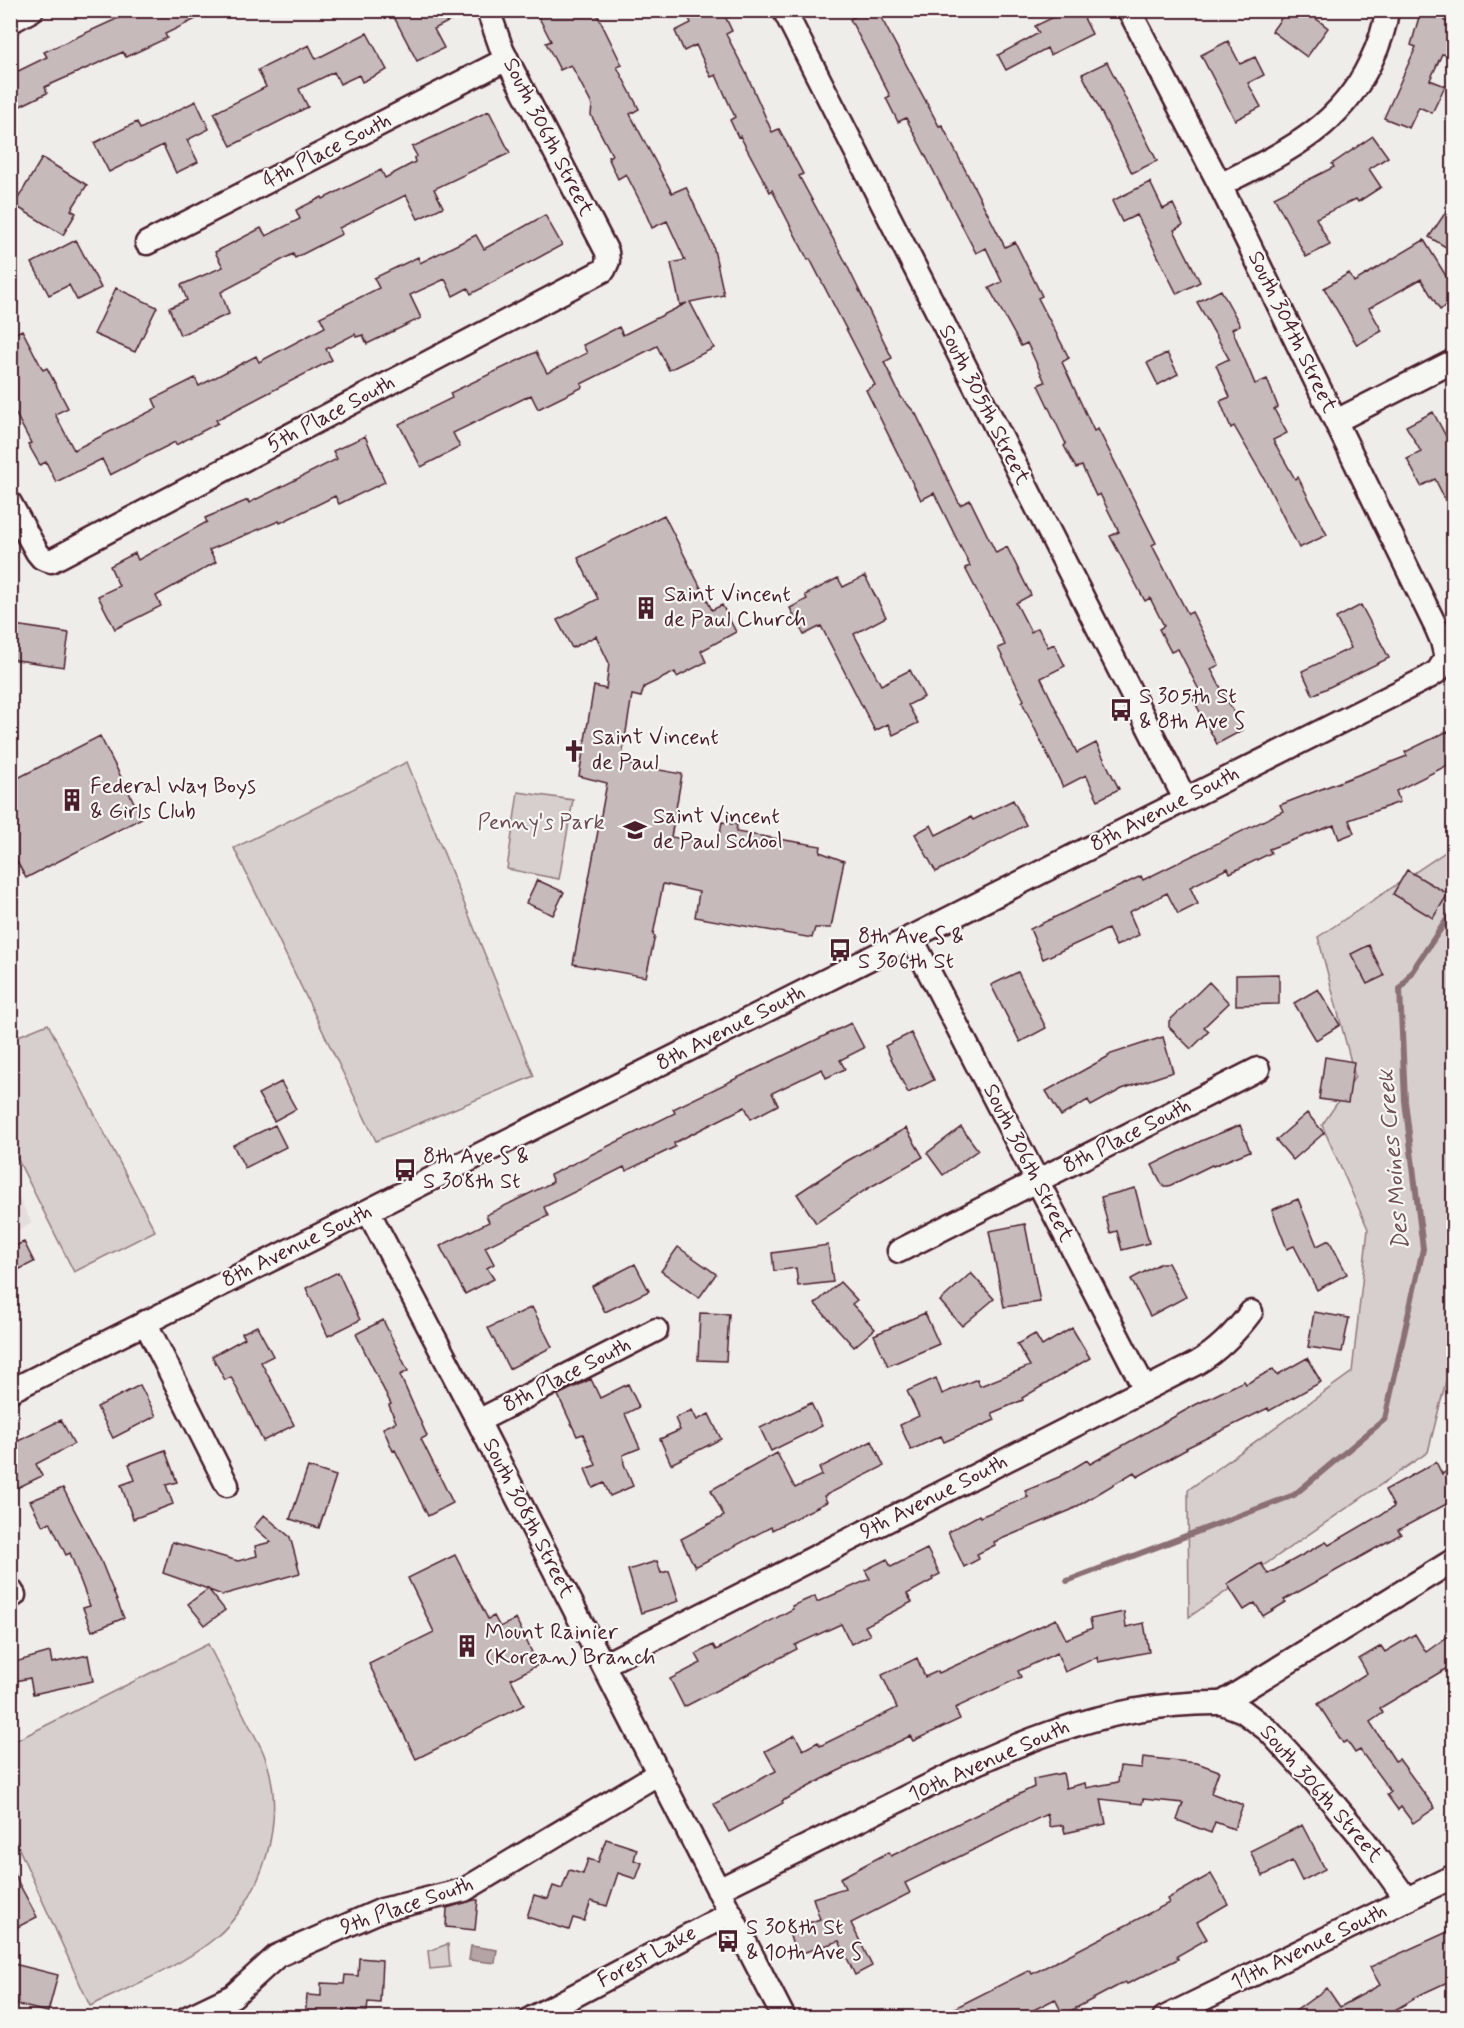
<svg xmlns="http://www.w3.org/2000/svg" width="1464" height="2028" font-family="Mynerve,sans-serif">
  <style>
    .built { fill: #e3dedc }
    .green { fill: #d7cfce; stroke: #90777c; stroke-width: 1.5 }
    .water { fill: #b4a4a5; stroke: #8a6f74; stroke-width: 1.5 }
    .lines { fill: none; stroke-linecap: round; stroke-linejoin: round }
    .stream { stroke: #8a6f74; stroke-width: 6 }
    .building { fill: #c6babb; stroke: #4a1f2b; stroke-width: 1.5 }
    .minor-casing { stroke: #4a1f2b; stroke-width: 27 }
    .minor { stroke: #f6f6f2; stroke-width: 22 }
    .labels { text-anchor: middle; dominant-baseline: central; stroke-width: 4.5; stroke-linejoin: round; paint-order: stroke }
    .street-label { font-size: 22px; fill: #4a1f2b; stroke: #f6f6f2 }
    .poi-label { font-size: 22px; fill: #4a1f2b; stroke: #f6f6f2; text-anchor: start }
    .park-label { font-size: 22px; fill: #6d4b54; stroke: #f6f6f2 }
    .water-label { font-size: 24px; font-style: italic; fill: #6f4e56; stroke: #f6f6f2 }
  </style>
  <rect width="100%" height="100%" fill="#efedea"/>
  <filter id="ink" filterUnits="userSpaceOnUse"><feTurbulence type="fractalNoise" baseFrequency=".0167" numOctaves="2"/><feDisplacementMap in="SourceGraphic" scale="12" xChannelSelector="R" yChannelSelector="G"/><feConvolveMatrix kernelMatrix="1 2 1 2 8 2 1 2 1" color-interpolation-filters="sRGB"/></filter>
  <g filter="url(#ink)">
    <path class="built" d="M10 1181 32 1223 11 1234H10Z"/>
    <path class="green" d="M407 762 534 1076 376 1141 234 848Z
      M518 792 573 800 559 879 507 869Z
      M1453 847 1454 1349 1428 1452 1189 1617 1188 1490 1352 1372 1368 1229 1322 1125 1355 1077 1318 937Z
      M48 1024 155 1231 74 1272 11 1146V1039Z
      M208 1644C221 1670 234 1695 247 1721 253 1733 261 1745 265 1757 288 1819 263 1898 214 1939 181 1966 128 1988 90 2006L11 1831V1743Z
      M448 1944 450 1967 430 1969 428 1951Z"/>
    <path class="water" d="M471 1946 497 1950 495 1963 469 1960Z"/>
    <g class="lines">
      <path class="stream" d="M1067 1581 1294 1495 1385 1419 1423 1249 1405 1101 1400 989 1454 909"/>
    </g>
    <path class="building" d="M136 10H214L165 34 167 38 126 57 123 52 45 87 47 93 10 111V75L47 57 44 52Z
      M406 10H471L434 29 444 48 417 61 394 17Z
      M535 10H595L622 65 617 67 639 109 630 114 672 193 686 187 713 245 724 295 690 302 714 348 669 370 657 346 581 384 583 387 538 409 531 395 453 433 460 447 421 467 399 424 452 398 450 393 536 352 547 373 587 353 583 345 619 327 623 335 687 303 680 305 671 263 685 260 667 221 652 228 643 207 626 174 618 179 608 157 612 155 591 115 592 105 571 65 560 70 546 43 551 41Z
      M685 10H722L732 31 726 34 747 75 772 132 779 129 803 174 799 176 843 257 892 358 884 362 901 397 916 414 960 505 970 500 996 553 1007 547 1031 595 1016 603 1031 632 1038 628 1048 647 1054 644 1065 666 1041 678 1077 753 1096 743 1119 789 1098 800 1086 775 1063 787 1022 702 1024 700 998 648 1005 645 965 568 970 566 934 493 921 500 866 390 875 385 810 259 808 260 772 190 770 192 740 136 738 137 730 120 735 117 716 75 711 77 696 45 684 51 675 31 691 23Z
      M867 10H877L939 126 942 125 1005 247 1015 242 1042 296 1038 298 1069 358 1062 362 1094 431 1098 429 1156 543 1152 545 1188 614 1192 612 1219 665 1211 669 1243 730 1217 744 1192 697 1200 692 1178 649 1171 652 1159 629 1164 626 1150 598 1145 601 1110 536 1119 532 1100 494 1096 496 1082 466 1076 468 1064 446 1066 444 1038 385 1045 382 1027 343 1021 346 989 288 1002 282 986 248 976 253 906 118 898 122 886 98 890 96 850 19Z
      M1051 10H1080L1092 34 1050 55 1047 48 1006 70 998 55 1039 33 1035 26 1054 17Z
      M1287 10H1305L1328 28 1307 57 1272 31Z
      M1421 10H1447L1444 21 1454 23V57L1442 54 1430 80 1445 86 1432 113 1419 107 1409 128 1384 118 1416 47 1411 45Z
      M367 33 387 70 362 82 359 75 340 84 334 72 299 89 308 107 231 146 214 113 266 87 258 70 309 45 316 59Z
      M1228 41 1240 64 1255 57 1264 75 1248 83 1261 107 1235 120 1201 55Z
      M1107 62 1157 161 1132 173 1082 74Z
      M196 101 209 129 187 140 198 162 176 173 163 145 109 172 94 143 137 122 140 129Z
      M489 111 510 153 434 189 443 207 418 219 406 195 339 228 342 234 295 258 293 254 221 292 229 314 180 335 169 308 187 300 181 285 223 267 215 252 261 228 266 236 300 219 296 210 322 197 323 199 381 170 385 178 415 162 414 158 417 156 412 147Z
      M1373 136 1388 157 1369 169 1381 187 1358 202 1356 199 1316 218 1330 245 1306 257 1274 197 1334 167 1332 164Z
      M42 158 87 185 71 210 76 213 63 235 14 205Z
      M1150 182 1163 209 1173 204 1183 225 1174 230 1200 282 1177 294 1137 215 1122 222 1112 201Z
      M1454 200V252L1429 237Z
      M545 215 562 245 471 294 468 288 453 296 445 279 410 295 421 318 367 344 363 335 356 337 355 334 326 349 332 360 216 420 218 423 176 445 175 442 110 475 102 459 56 482 46 462 40 465 28 444 31 443 10 403V336L22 330 43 370 47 368 68 408 55 414 74 450 157 408 153 399 195 378 199 386 256 356 259 362 325 327 320 317 379 288 374 278 418 257 420 263 476 235 484 249Z
      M76 240 101 288 77 300 69 285 49 295 32 263Z
      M1424 240 1454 289V302L1440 310 1421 279 1369 308 1382 331 1357 345 1324 288 1349 273 1354 282Z
      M116 288 157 307 135 352 94 334Z
      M1221 290 1240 325 1232 329 1255 384 1267 379 1278 407 1274 409 1287 433 1273 440 1295 479 1298 477 1327 535 1299 548 1265 480 1234 426 1231 428 1220 401 1230 397 1216 365 1229 359 1197 302Z
      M1167 353 1178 374 1158 385 1147 363Z
      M1433 412 1447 438 1454 435V517L1435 479 1421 486 1407 459 1421 452 1406 426Z
      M365 436 385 482 339 504 335 496 280 523 279 521 209 550 216 562 156 596 161 606 115 629 98 596 119 586 110 566 135 553 138 560 207 522 205 518 248 500 249 503 337 459 333 451Z
      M664 515 712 610 722 605 736 632 701 651 706 662 677 677 675 672 644 687 641 697 632 695 621 763 682 774 671 837 718 845 722 822 737 825 736 832 821 846 820 852 844 861 831 928H815L812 938 695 917 699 892 663 884 653 935 655 936 646 977 573 964 607 783 579 776 594 686 606 689 609 663 596 636 572 648 557 620 598 599 578 558Z
      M865 576 886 617 854 634 881 685 910 670 924 697 908 705 918 723 893 735 888 724 875 731 821 626 804 635 790 608 807 599 805 595 838 578 843 587Z
      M1361 605 1389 658 1313 695 1302 671 1351 648 1336 618Z
      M14 625 69 633 64 667 10 659Z
      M1448 731 1454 743V762L1396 791 1400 802 1349 820 1354 833 1339 839 1334 825 1269 849 1271 853 1230 873 1228 868 1190 887 1198 904 1178 914 1167 893 1129 912 1139 935 1116 946 1108 929 1043 959 1030 929 1141 876 1143 880 1283 811 1280 805 1407 756 1405 752Z
      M100 736 142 818 26 878 10 849V782Z
      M1013 800 1026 825 936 872 915 834 931 825 936 835 971 817 973 820Z
      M1407 870 1448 894 1433 918 1393 894Z
      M537 880 564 892 553 915 526 903Z
      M1369 945 1384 976 1367 984 1351 954Z
      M1018 972 1046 1028 1020 1042 991 985Z
      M1279 974V1004L1236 1005V975Z
      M1209 982 1229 1003 1204 1027 1209 1031 1191 1049 1169 1027V1021Z
      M1318 989 1340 1025 1316 1040 1294 1003Z
      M851 1023 864 1048 840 1060 845 1069 826 1078 822 1069 772 1093 778 1105 751 1119 745 1107 674 1143 675 1147 626 1171 624 1167 544 1207 548 1216 485 1247 494 1264 487 1268 494 1279 465 1294 440 1246 489 1222 486 1215 553 1182 550 1175 675 1113 673 1109Z
      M911 1033 934 1080 908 1093 885 1046Z
      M1163 1037 1173 1072 1122 1089 1091 1106 1088 1100 1061 1116 1046 1091 1109 1056 1108 1055Z
      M1325 1057 1354 1062 1348 1103 1319 1099Z
      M281 1082 296 1109 274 1121 258 1094Z
      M1307 1113 1324 1133 1293 1160 1276 1140Z
      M275 1125 286 1147 245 1168 233 1145Z
      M1240 1125 1250 1151 1213 1166 1212 1165 1169 1186H1163L1152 1165 1201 1141Z
      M961 1127 978 1150 943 1175 927 1153Z
      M906 1128 923 1157 867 1189 816 1223 797 1194 847 1161Z
      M1135 1188 1149 1243 1122 1250 1117 1231 1110 1233 1101 1197Z
      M1298 1199 1317 1246 1329 1240 1347 1274 1317 1290 1294 1246 1287 1249 1272 1210Z
      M1025 1224 1040 1302 1004 1307 989 1231Z
      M24 1242 34 1262 10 1274V1248Z
      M828 1245 833 1282 798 1286 796 1268 774 1271 772 1253Z
      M678 1247 716 1274 699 1298 661 1271Z
      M1161 1263H1168L1186 1297 1150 1316 1131 1279Z
      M635 1264 649 1291 605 1312 592 1286Z
      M338 1272 360 1320 328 1336 306 1288Z
      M971 1273 994 1299 962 1326 940 1301Z
      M840 1282 857 1300 852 1304 875 1329 854 1347 815 1304Z
      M532 1307 552 1347 509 1369 488 1328Z
      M1314 1312 1349 1318 1342 1352 1308 1347Z
      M700 1313 729 1314 726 1361 698 1360Z
      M925 1313 939 1344 888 1366 874 1335Z
      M383 1320 408 1371 400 1375 427 1436 421 1439 453 1503 428 1516 395 1450 393 1451 383 1428 396 1422 389 1405 391 1404 356 1334Z
      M257 1326 273 1356 261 1362 294 1425 263 1441 231 1377 225 1380 212 1356 245 1338 242 1333Z
      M1072 1328 1090 1358 1022 1398 1023 1400 992 1413 995 1420 944 1442 941 1436 911 1450 900 1425 919 1416 907 1391 936 1378 942 1394 977 1379 980 1386 1030 1366 1017 1344 1035 1334 1042 1346Z
      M1307 1358 1321 1382 1269 1411 1268 1408 1186 1448 1187 1449 1137 1477 1134 1472 1071 1510 994 1542 995 1545 977 1554 979 1559 964 1567 948 1532 979 1515 980 1517 1028 1497 1025 1491 1059 1477 1087 1460 1090 1464 1195 1405 1244 1381 1246 1384 1273 1369 1277 1375Z
      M591 1379 600 1398 628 1384 639 1407 625 1414 640 1448 623 1455 624 1464 633 1486 610 1496 604 1483 593 1488 585 1469 596 1465 583 1434 577 1436 558 1395Z
      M140 1385 156 1416 113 1438 97 1407Z
      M811 1403 822 1426 771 1451 760 1428Z
      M692 1410 697 1420 709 1414 721 1439 671 1464 660 1439 680 1430 675 1418Z
      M61 1420 74 1444 36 1464 42 1476 17 1488 10 1475V1445Z
      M872 1441 884 1466 824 1496 827 1502 772 1530 771 1527 695 1567 681 1539 724 1516 711 1490 777 1453 795 1488 822 1475 819 1468Z
      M165 1450 177 1482 166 1485 173 1504 133 1519 121 1485 135 1480 129 1464Z
      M1436 1462 1442 1474 1454 1467V1500L1398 1530 1401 1534 1284 1600 1286 1602 1263 1616 1255 1603 1244 1610 1227 1584 1261 1563 1268 1574 1326 1542 1329 1545 1394 1507 1385 1490Z
      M308 1467 336 1476 319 1528 290 1519Z
      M63 1488 101 1561 124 1618 92 1631 83 1608 90 1606 70 1553 66 1555 50 1522 43 1526 30 1501Z
      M264 1515 290 1537 300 1573 222 1595 209 1590 225 1610 205 1625 188 1604 208 1589 163 1573 172 1542 238 1561 257 1556 255 1546 271 1542 254 1527Z
      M927 1549 940 1574 932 1578 933 1580 907 1594 912 1602 865 1626 870 1635 851 1644 841 1624 795 1645 797 1649 684 1707 670 1679 701 1663 696 1654 713 1645 716 1650 793 1609 792 1606 815 1596 817 1602 870 1579 865 1570 887 1559 891 1567Z
      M455 1555 488 1619 494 1616 500 1627 516 1619 538 1665 511 1679 524 1705 416 1759 369 1664 434 1632 408 1578Z
      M657 1561 661 1573 669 1571 679 1601 641 1613 628 1570Z
      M1124 1612 1126 1627 1144 1623 1149 1652 1098 1662 1097 1657 1065 1672 1057 1653 1018 1671 1021 1677 955 1708 960 1719 913 1741 910 1736 834 1773 782 1801 783 1803 729 1832 714 1804 776 1771 765 1751 795 1735 803 1750 818 1742 820 1746 897 1708 882 1675 917 1658 925 1677 938 1671 939 1673 1056 1619 1066 1639 1092 1628 1090 1619Z
      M1454 1632V1664L1380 1708 1383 1713 1370 1722 1395 1761 1399 1759 1435 1808 1413 1823 1401 1807 1398 1810 1387 1795 1391 1792 1360 1750 1355 1753 1347 1741 1343 1743 1318 1704 1367 1673 1359 1659 1381 1646 1385 1652 1415 1634 1426 1652Z
      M50 1652 52 1663 88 1655 93 1681 33 1694 30 1678 15 1681V1662Z
      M1143 1757 1197 1763 1219 1771 1211 1793 1243 1805 1234 1829 1215 1822 1211 1833 1177 1820 1183 1803 1143 1799 1142 1804 1101 1799 1106 1824 1065 1833 1063 1825 1050 1827 1047 1814 905 1883 910 1893 851 1923 872 1966 855 1975 839 1941 796 1955 788 1930 820 1919 813 1898 845 1888 840 1878 889 1852 891 1856 1034 1787 1033 1779 1063 1773 1066 1788 1085 1783 1086 1788 1118 1782 1120 1766 1142 1768Z
      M1302 1825 1325 1869 1302 1881 1292 1861 1263 1876 1250 1851Z
      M606 1839 637 1849 634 1860 642 1863 636 1879 618 1873 607 1906 591 1901 584 1921 573 1918 569 1930 527 1917 534 1895 548 1899 553 1886 562 1889 569 1870 583 1874 588 1859 598 1862Z
      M10 1867 37 1917 10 1931Z
      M1211 1874 1228 1904 1197 1922 1207 1939 1177 1956 1178 1959 1127 1984 1125 1982 1063 2015 1055 1999 1018 2018H935L1030 1970 1032 1974 1169 1903 1167 1899Z
      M474 1900H478L475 1930 446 1927 447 1908Z
      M1454 1929V1979L1413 1998 1414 1999 1381 2018H1286L1327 1988 1340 2007 1380 1985 1370 1967Z
      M359 1958 382 1960 380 2003 368 2002 367 2011 344 2010V2018H305L307 1995 321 1996V1983L344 1984 345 1975 358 1976Z
      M10 1963 58 1975 48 2012 10 2003Z"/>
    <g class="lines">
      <g class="minor-casing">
        <path id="minor" d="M784 10 1185 799
          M10 22 32 10
          M1220 185C1283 153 1338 130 1370 63 1378 47 1385 29 1387 10
          M147 243 507 59
          M1336 421 1454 361
          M10 503 37 552 42 558 51 561 604 270 608 261 607 252 502 50 488 10
          M911 937 1145 1389
          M368 1211 478 1421 784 2018
          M899 1251 1258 1069
          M145 1322 227 1485
          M10 1391 1429 677 1438 671 1446 658 1442 641 1436 627 1220 185 1129 10
          M478 1421 656 1330
          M10 1589 14 1595
          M603 1665 1197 1363C1219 1350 1236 1332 1251 1312
          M1222 1703 1243 1711 1269 1731 1313 1779 1364 1840 1407 1900
          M718 1890C777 1861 836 1832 894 1803 1000 1750 1100 1701 1222 1703L1454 1560
          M187 2018 233 1996 277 1956 382 1910 464 1890 659 1773
          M532 2018 731 1913
          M1164 2018 1454 1876"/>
      </g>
      <use href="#minor" class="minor"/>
    </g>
  </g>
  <defs>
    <g id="building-bare" transform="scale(1.8)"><path d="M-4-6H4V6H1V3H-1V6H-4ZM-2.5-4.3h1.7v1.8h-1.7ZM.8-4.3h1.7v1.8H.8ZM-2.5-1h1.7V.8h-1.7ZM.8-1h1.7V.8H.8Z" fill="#4a1f2b" stroke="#f6f6f2" stroke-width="2.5" paint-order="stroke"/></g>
    <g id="bus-bare" transform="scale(1.8)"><path d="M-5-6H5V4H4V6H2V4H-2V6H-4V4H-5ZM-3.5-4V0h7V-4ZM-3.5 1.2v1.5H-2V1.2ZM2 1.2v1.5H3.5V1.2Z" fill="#4a1f2b" stroke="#f6f6f2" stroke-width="2.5" paint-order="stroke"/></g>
    <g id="church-bare" transform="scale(1.8)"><path d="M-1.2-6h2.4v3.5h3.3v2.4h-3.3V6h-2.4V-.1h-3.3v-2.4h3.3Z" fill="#4a1f2b" stroke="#f6f6f2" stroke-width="2.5" paint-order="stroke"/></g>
    <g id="school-bare" transform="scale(1.8)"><path d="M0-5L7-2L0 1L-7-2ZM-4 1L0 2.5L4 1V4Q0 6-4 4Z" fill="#4a1f2b" stroke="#f6f6f2" stroke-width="2.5" paint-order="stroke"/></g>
  </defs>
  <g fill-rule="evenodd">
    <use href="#building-bare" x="646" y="608"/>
    <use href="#bus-bare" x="1121" y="710"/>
    <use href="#church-bare" x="574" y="751"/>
    <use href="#building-bare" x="72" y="800"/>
    <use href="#school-bare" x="635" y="830"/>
    <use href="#bus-bare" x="840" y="950"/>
    <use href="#bus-bare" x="405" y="1170"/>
    <use href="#building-bare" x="467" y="1646"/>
    <use href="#bus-bare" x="728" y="1941"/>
  </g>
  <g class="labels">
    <g class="street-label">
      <text transform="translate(548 137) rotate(63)">South 306th Street</text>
      <text transform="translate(327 151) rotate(-27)">4th Place South</text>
      <text transform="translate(1292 332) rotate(64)">South 304th Street</text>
      <text transform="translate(984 405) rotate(63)">South 305th Street</text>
      <text transform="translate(331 414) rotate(-28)">5th Place South</text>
      <text transform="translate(1165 809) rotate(-27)">8th Avenue South</text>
      <text transform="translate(731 1028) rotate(-27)">8th Avenue South</text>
      <text transform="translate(1127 1136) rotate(-27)">8th Place South</text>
      <text transform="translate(1028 1163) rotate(63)">South 306th Street</text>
      <text transform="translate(297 1246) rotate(-26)">8th Avenue South</text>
      <text transform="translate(567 1375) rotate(-27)">8th Place South</text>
      <text transform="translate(934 1497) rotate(-27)">9th Avenue South</text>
      <text transform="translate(528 1518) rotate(63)">South 308th Street</text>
      <text transform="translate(989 1761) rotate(-24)">10th Avenue South</text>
      <text transform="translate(1321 1794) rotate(49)">South 306th Street</text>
      <text transform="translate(407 1906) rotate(-19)">9th Place South</text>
      <text transform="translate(1309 1947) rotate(-26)">11th Avenue South</text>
      <text transform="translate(647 1957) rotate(-28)">Forest Lake</text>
    </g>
    <g class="poi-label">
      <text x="664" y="595">Saint Vincent<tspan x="664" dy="25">de Paul Church</tspan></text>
      <text x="1139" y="697">S 305th St<tspan x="1139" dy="25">&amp; 8th Ave S</tspan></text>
      <text x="592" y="738">Saint Vincent<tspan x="592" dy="25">de Paul</tspan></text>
      <text x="90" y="787">Federal Way Boys<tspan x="90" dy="25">&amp; Girls Club</tspan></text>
      <text x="653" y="817">Saint Vincent<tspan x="653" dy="25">de Paul School</tspan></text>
      <text x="858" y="937">8th Ave S &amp;<tspan x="858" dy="25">S 306th St</tspan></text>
      <text x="423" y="1157">8th Ave S &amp;<tspan x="423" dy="25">S 308th St</tspan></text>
      <text x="485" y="1633">Mount Rainier<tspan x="485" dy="25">(Korean) Branch</tspan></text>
      <text x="746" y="1928">S 308th St<tspan x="746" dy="25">&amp; 10th Ave S</tspan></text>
    </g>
    <g class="park-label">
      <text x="541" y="823">Penny's Park</text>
    </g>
    <g class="water-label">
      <text transform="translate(1394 1160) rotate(-95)">Des Moines Creek</text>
    </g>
  </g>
  <rect width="1464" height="2028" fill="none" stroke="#f6f6f2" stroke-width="36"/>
  <rect x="18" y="18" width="1428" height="1992" fill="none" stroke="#4a1f2b" stroke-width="2" filter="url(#ink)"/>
</svg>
